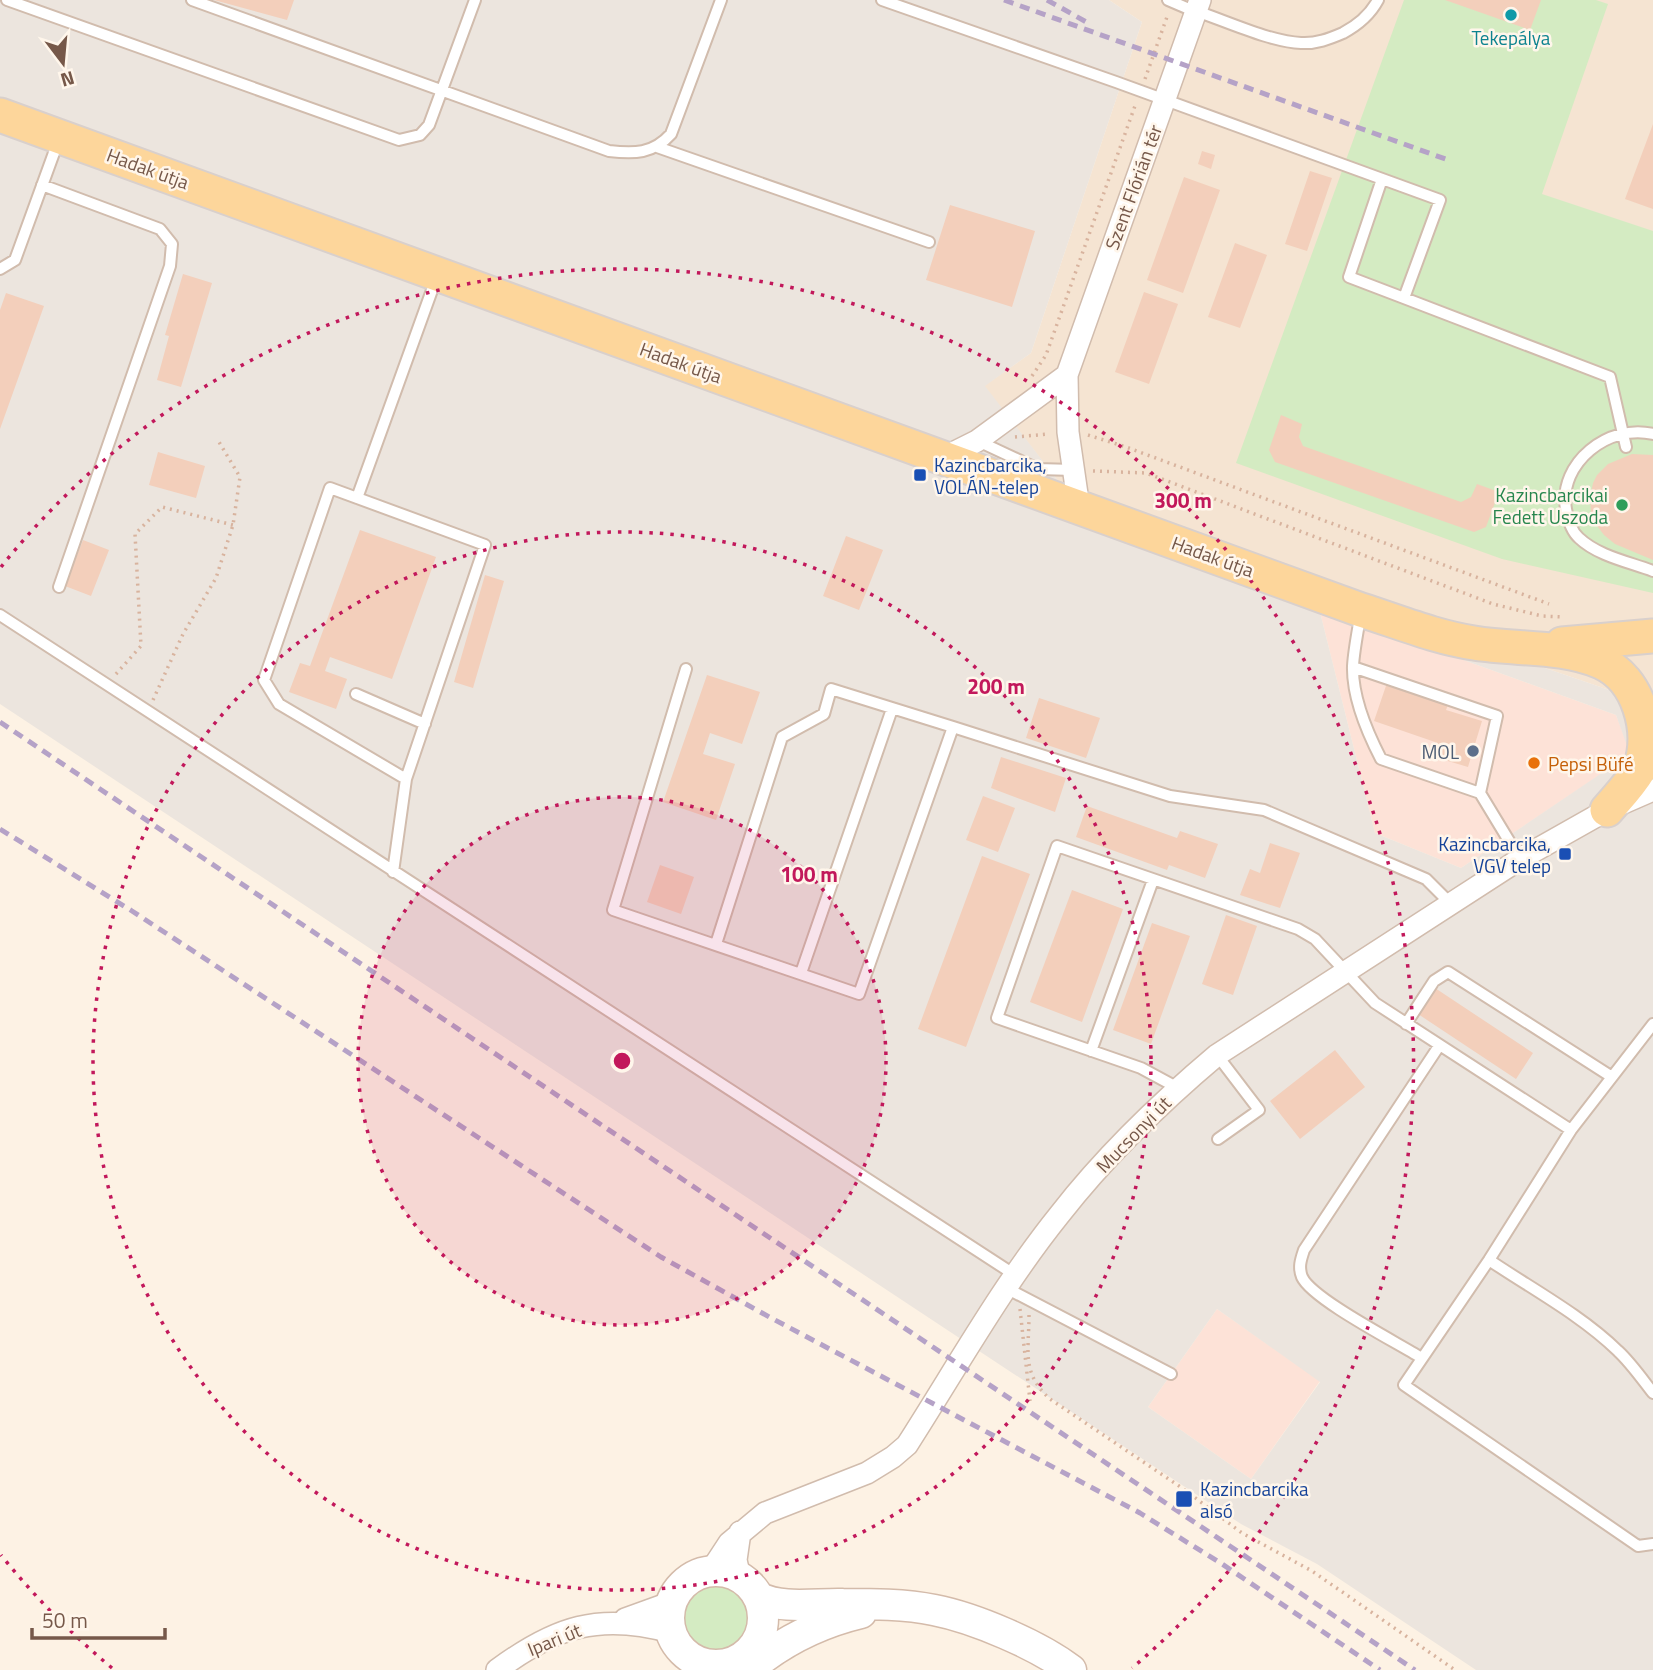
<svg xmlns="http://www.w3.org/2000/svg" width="1653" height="1670" font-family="'Titillium Web',sans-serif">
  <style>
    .residential { fill: #f5e4d2 }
    .commercial { fill: #fde2d7 }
    .industrial { fill: #ece5de; fill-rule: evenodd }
    .green { fill: #d4ebc2 }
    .building { fill: #f3cfbb }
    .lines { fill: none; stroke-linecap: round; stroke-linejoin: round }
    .service-casing { stroke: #d1bcad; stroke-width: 14 }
    .minor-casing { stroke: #d1bcad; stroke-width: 24 }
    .secondary-casing { stroke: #d4bbaa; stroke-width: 33 }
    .primary-casing { stroke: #d9d0cc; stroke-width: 37 }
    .path { stroke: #d8b39e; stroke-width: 3.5; stroke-dasharray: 2 5; stroke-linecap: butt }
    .service { stroke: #fff; stroke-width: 10 }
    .minor { stroke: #fff; stroke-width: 21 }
    .secondary { stroke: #fff; stroke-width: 30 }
    .primary { stroke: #fdd69b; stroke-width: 33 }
    .rail { stroke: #b5a2c7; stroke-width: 5; stroke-dasharray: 10 7; stroke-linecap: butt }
    .ring { fill: none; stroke: #c2185b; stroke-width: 3.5; stroke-dasharray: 3.5 7 }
    .culture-dot { fill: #0f9aa8; stroke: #fff6eb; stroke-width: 2.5 }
    .transit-dot { fill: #1a4fb4; stroke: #fff6eb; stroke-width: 2.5 }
    .leisure-dot { fill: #2e9e5b; stroke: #fff6eb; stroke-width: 2.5 }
    .service-dot { fill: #5c6f8a; stroke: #fff6eb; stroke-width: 2.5 }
    .food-dot { fill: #e8710a; stroke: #fff6eb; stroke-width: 2.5 }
    .labels { text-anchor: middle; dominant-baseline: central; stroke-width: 5; stroke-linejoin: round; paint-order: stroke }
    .culture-label { font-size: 19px; fill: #0d838f; stroke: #fff6eb }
    .street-label { font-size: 19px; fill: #765849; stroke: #fff6eb }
    .transit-label { font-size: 19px; fill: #164399; stroke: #fff6eb; text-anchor: start }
    .leisure-label { font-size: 19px; fill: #27864d; stroke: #fff6eb; text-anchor: end }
    .service-label { font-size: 19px; fill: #4e5e75; stroke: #fff6eb; text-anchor: end }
    .food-label { font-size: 19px; fill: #c56008; stroke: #fff6eb; text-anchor: start }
    .centre { fill: #c2185b; stroke: #fff6eb; stroke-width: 3.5 }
    .ring-label { font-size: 21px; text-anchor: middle; font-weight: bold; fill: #c2185b; stroke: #fff6eb; stroke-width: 5; stroke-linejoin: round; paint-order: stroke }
  </style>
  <rect width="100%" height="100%" fill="#fdf2e4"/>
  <path class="residential" d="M1109 0H1653V705L1079 508 984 386 1031 353 1142 22Z"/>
  <path class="commercial" d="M1319 608 1616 715 1631 754 1461 868 1375 833Z
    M1217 1309 1320 1381 1251 1479 1148 1407Z"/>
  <path class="industrial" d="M0 0H1109L1142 22 1031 353 985 386 1079 508 1653 705V1670H1476L1317 1564 1241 1524 0 704ZM1319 608 1616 715 1630 754 1461 868 1375 833ZM1217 1309 1320 1382 1251 1479 1148 1407Z"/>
  <path class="green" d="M1404 0H1596L1608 4 1542 194 1653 231V593L1502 559 1236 463Z
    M672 1618a44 44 0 1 1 88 0a44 44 0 1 1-88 0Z"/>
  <path class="building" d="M214 0H294L287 20Z
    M1445 0H1541L1530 30Z
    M1653 124V209L1625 199Z
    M1202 151 1215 155 1211 169 1198 164Z
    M1310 171 1332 178 1307 251 1285 244Z
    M1184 177 1220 190 1183 293 1147 280Z
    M950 205 1035 231 1012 307 926 280Z
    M1235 243 1267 255 1240 328 1208 317Z
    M183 274 212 283 181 387 157 380 169 336 165 335Z
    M1144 292 1178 304 1149 384 1115 372Z
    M6 293 44 306 0 429V310Z
    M1281 415 1302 424 1299 437 1303 446 1461 502 1471 497 1477 484 1499 492 1486 527 1474 532 1275 462 1269 450Z
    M158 452 205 466 196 498 149 485Z
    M1632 454 1653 455V560L1615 544 1604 535 1595 523 1591 512 1590 498 1593 483 1597 475 1608 464Z
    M360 530 436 557 392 679 330 657 325 671 347 679 336 709 289 692 300 663 310 666Z
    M846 536 883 550 859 610 823 596Z
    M83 540 109 550 91 596 65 586Z
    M485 575 504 581 473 688 454 682Z
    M707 675 760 692 742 744 710 733 703 754 735 764 716 820 663 802Z
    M1388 680 1449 702 1446 710 1482 721 1468 767 1431 756 1435 742 1374 721Z
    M1039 698 1100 718 1086 758 1026 738Z
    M1001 757 1066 778 1055 812 991 788Z
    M983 796 1015 808 998 852 966 840Z
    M1087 806 1177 838 1180 831 1218 844 1205 878 1169 865 1167 870 1076 837Z
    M1270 843 1300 853 1280 908 1240 895 1250 869 1260 873Z
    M982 856 1030 874 966 1047 918 1029Z
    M660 865 694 877 681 914 647 902Z
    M1072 890 1123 909 1082 1022 1030 1002Z
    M1226 915 1257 926 1233 995 1202 984Z
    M1152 923 1190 936 1151 1044 1113 1030Z
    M1435 988 1533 1053 1516 1079 1418 1014Z
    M1335 1050 1365 1087 1300 1139 1270 1101Z"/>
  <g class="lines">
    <g class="service-casing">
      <path id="service" d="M7 0 399 140 420 135 429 125 475 0
        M192 0 609 151C634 154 653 154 671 134L721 0
        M882 0 1116 82 1440 200 1404 298 1610 377 1626 447
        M1168 0 1196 12
        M1196 11C1226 21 1271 42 1301 43 1316 44 1329 39 1343 33 1358 25 1370 15 1378 0
        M657 147 929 242
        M1382 179 1349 277 1404 298
        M42 185 160 229 172 244 170 266 59 587
        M0 269 15 260 59 139
        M1653 434C1609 423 1558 463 1566 509 1568 520 1571 531 1579 538 1598 556 1629 562 1653 571
        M978 441 1038 469 1074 470
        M357 498 436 279
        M1361 612C1358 630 1354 649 1353 666 1352 698 1367 732 1381 759L1480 793 1520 859
        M0 615 1015 1275
        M1353 667 1497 716 1480 793
        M686 669 613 910 859 994 953 727 1170 796 1264 810 1426 879 1450 903
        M356 694 425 724
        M393 872 406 779 279 704 264 680 330 488 485 545 406 779
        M716 944 782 737 824 714 831 689 953 727
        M801 973 892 709
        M1406 1024 1434 981 1448 972 1612 1077
        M1653 1024 1571 1130 1489 1260 1404 1385 1638 1546 1653 1544
        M1091 1051 1153 880
        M1217 1055 1259 1110 1218 1139
        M1178 1088 1141 1068 997 1018 1057 846 1298 929 1315 939 1375 1003 1571 1130
        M1489 1260C1532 1289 1581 1315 1618 1351 1631 1363 1642 1379 1653 1393
        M1006 1288 1171 1374
        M1420 1357C1396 1342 1312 1299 1302 1277 1298 1267 1301 1259 1304 1250L1439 1046"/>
    </g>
    <g class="minor-casing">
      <path id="minor" d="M943 458 977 441 1067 375
        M1079 508 1068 432 1067 375 1200 0
        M740 1532 736 1560 740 1578
        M710 1572 729 1543 765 1513 867 1473 893 1457 907 1445C957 1367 1002 1286 1060 1214 1106 1155 1160 1103 1217 1055L1520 859 1607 810 1653 790
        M625 1619 672 1602
        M497 1670C555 1627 599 1612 671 1632"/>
    </g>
    <g class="secondary-casing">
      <path id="secondary" d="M669 1618a47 47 0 1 1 94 0a47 47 0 1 1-94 0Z
        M758 1597C783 1610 816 1603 843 1604 872 1604 905 1604 934 1610 975 1618 1038 1645 1071 1670
        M748 1670C781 1642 819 1623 861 1613"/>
    </g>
    <g class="primary-casing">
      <path id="primary" d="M0 115 1361 610C1399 622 1435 637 1474 643 1516 650 1561 645 1601 662 1639 679 1653 731 1640 768 1632 783 1618 797 1607 810
        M1562 644 1653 636"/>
    </g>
    <path class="path" d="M1145 79 1168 14
      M1032 376 1046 355 1136 103
      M1088 435 1126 447 1549 604
      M1015 437 1049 434
      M1093 471 1146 473 1493 604 1542 616 1564 617
      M116 674 141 646 135 534 162 507 233 525
      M153 700 183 634 216 578 233 525 240 477 219 442
      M1020 1309 1030 1401
      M1029 1315C1029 1351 1021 1373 1050 1399L1182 1488 1242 1533 1312 1571 1455 1670"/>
    <use href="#service" class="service"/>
    <use href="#minor" class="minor"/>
    <use href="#secondary" class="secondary"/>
    <use href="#primary" class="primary"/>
    <path class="rail" d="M1004 0 1451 161
      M1047 0 1090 24
      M0 722 1415 1670
      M0 829 132 911 661 1257 773 1319 1140 1513 1222 1564 1380 1670"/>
  </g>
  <circle cx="622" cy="1061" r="264" fill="#c2185b" fill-opacity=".12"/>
  <g class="ring">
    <circle cx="622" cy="1061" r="264"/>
    <circle cx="622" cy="1061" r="529"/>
    <path d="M112 1668A793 793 0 0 1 1 1555M1 567A793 793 0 1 1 1132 1668"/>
  </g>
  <circle class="culture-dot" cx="1511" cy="15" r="7"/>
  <g class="transit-dot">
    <rect x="913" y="468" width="14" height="14" rx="3.5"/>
    <rect x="1558" y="847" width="14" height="14" rx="3.5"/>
    <rect x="1175" y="1490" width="18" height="18" rx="3.5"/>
  </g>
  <circle class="leisure-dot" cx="1622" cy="505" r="7"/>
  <circle class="service-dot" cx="1473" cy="751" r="7"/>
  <circle class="food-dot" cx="1534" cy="763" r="7"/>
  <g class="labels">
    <g class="culture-label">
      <text x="1511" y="37">Tekepálya</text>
    </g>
    <g class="street-label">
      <text transform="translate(148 168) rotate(20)">Hadak útja</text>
      <text transform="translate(1133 187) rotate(-70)">Szent Flórián tér</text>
      <text transform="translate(681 362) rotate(20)">Hadak útja</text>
      <text transform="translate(1213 556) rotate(20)">Hadak útja</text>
      <text transform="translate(1133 1134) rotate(-46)">Mucsonyi út</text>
      <text transform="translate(554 1639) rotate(-22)">Ipari út</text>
    </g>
    <g class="transit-label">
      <text x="934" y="464">Kazincbarcika,<tspan x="934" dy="22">VOLÁN-telep</tspan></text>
      <text x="1551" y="843" text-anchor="end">Kazincbarcika,<tspan x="1551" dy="22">VGV telep</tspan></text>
      <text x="1200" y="1488">Kazincbarcika<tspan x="1200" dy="22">alsó</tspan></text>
    </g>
    <g class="leisure-label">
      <text x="1608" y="494">Kazincbarcikai<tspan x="1608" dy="22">Fedett Uszoda</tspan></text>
    </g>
    <g class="service-label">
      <text x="1459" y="751">MOL</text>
    </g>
    <g class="food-label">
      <text x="1548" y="763">Pepsi Büfé</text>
    </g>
  </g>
  <circle cx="622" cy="1061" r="10" class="centre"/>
  <g class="ring-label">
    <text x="1183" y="508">300 m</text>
    <text x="996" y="694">200 m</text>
    <text x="809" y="882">100 m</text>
  </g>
  <g transform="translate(63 63) rotate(164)" stroke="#fff6eb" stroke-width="5" paint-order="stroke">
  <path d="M0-5L12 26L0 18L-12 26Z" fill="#765849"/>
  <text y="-10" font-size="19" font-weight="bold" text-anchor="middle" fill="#765849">N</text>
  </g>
  <path d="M32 1628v10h133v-10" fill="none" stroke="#765849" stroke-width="3.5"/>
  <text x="42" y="1628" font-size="21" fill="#765849" stroke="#fff6eb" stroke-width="5" paint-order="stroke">50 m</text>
</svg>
